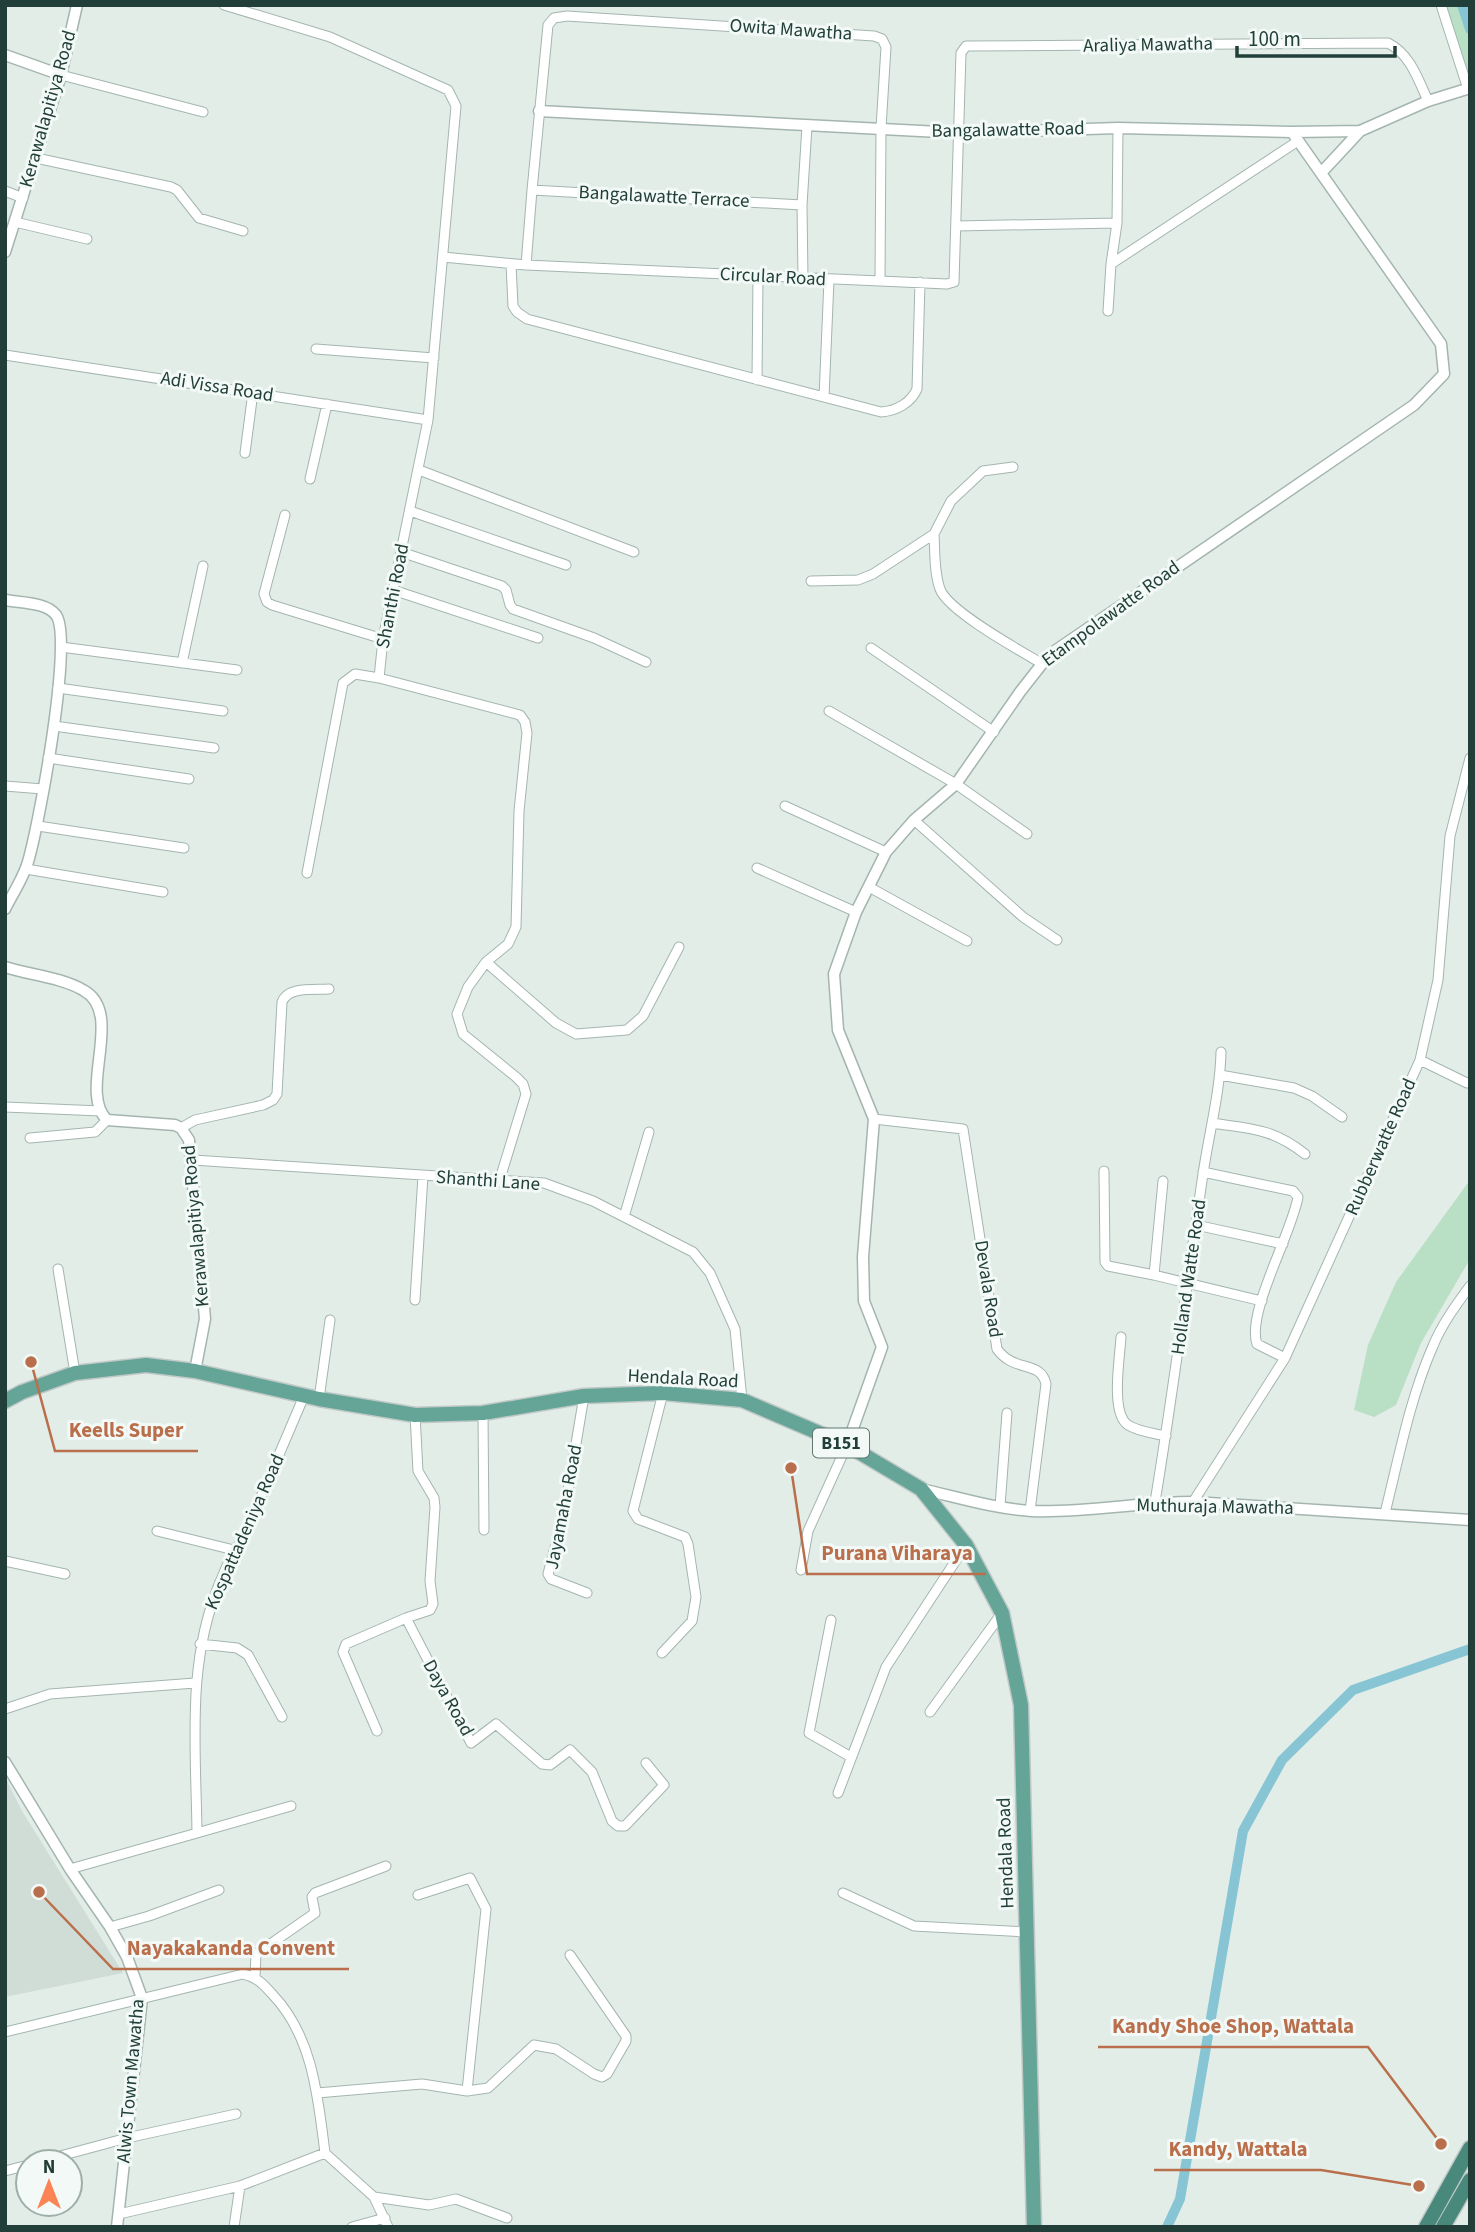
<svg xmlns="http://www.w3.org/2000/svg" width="1475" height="2232" font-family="'Source Sans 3',sans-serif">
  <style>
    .built { fill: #d0ddd7 }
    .green { fill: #b9dfc5 }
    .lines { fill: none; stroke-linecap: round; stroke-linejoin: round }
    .canal { stroke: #87c5d5; stroke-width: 10 }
    .minor-casing { stroke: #a4b5b0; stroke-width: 11 }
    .tertiary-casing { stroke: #a4b5b0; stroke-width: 13 }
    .primary-casing { stroke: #c1c9c7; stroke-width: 17 }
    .trunk-casing { stroke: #c1c9c7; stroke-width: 17 }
    .minor { stroke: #fff; stroke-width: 9 }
    .tertiary { stroke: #fff; stroke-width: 10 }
    .primary { stroke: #64a597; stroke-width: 14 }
    .trunk { stroke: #48897c; stroke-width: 14 }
    .labels { text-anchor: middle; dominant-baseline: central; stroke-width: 6; stroke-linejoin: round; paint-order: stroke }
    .shield { fill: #f2f9f6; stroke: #607771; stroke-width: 2 }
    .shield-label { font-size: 18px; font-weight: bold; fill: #213f38 }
    .street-label { font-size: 19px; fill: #213f38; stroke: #f2f9f6 }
    .leader { fill: none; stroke: #b96f4b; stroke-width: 2.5 }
    .callout-dot { fill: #b96f4b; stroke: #f2f9f6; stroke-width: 2.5 }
    .callout-label { font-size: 21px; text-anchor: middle; font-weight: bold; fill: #b96f4b; stroke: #f2f9f6; stroke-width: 6; stroke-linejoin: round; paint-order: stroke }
  </style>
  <rect width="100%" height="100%" fill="#e2ede8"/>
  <path class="built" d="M5 1777 22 1811 123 1973 5 1997Z"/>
  <path class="green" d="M1443 5H1470V86Z
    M1470 1180V1259L1421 1343 1396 1405 1374 1417 1354 1410 1368 1345 1396 1282Z"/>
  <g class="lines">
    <path class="canal" d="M1462 5 1470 29
      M1167 2227 1180 2199 1243 1831 1282 1760 1353 1690 1470 1649"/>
    <g class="minor-casing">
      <path id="minor" d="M224 5 330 37 448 90 456 106 428 420 383 639 379 678 520 715 525 722 527 733 519 811 516 927 508 944 486 962 468 987 457 1014 463 1034 516 1077 523 1084 526 1094 499 1182
        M1441 5 1468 89
        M61 75 203 112
        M1118 128 1117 223 1111 264 1298 141
        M36 158 171 187 177 190 199 218 243 231
        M5 191 23 198
        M802 205 807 126
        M15 222 87 239
        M956 226 1117 223
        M443 257 526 265 947 284 954 282 961 53 966 46 1388 43C1410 54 1418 79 1428 101
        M511 264 513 306 517 312 527 319 881 412C896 411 911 403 917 389L920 282
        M526 265 532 190
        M803 279 802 205 532 190 548 25 554 18 567 16 874 36 882 39 886 47 881 128 880 281
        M1108 311 1111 264
        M316 349 434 358
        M5 355 428 420
        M757 380 758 276
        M824 397 829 280
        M245 453 253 392
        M419 470 634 552
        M310 479 327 404
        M410 511 566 565
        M285 515 264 594 267 602 272 605 383 639
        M934 534C935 551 934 573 940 589 948 611 1019 650 1041 663
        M401 552 502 586 506 590 510 605 513 609 594 638 646 662
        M811 581 858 580 873 574 934 534 951 501 983 471 1013 467
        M393 590 538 638
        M61 647 237 670
        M871 648 994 732
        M182 663 203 566
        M58 688 223 711
        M829 711 956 784 1027 834
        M54 726 214 748
        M48 758 189 779
        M5 786 43 789
        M785 806 886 852
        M914 820 1023 917 1057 940
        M38 826 184 848
        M757 868 856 912
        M26 869 163 892
        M307 873 343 683 355 674 379 678
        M869 887 967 941
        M486 962 556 1023 576 1034 627 1030 643 1016 679 947
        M1420 1060 1467 1083
        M1220 1075 1294 1088 1312 1096 1342 1117
        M5 1107 101 1111
        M874 1119 963 1129 997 1349C1014 1373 1041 1360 1046 1384L1030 1511
        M1212 1123C1251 1129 1272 1128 1305 1154
        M181 1128 195 1120 263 1105 273 1100 277 1094 282 1002C288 986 314 990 329 989
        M30 1138 95 1132 107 1120
        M193 1160 544 1183 593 1201 693 1252 710 1273 735 1329 742 1400
        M1104 1171 1105 1262 1108 1266 1154 1275 1262 1301
        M1203 1172 1293 1191 1298 1197C1292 1233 1246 1313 1257 1344L1285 1358
        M624 1217 649 1132
        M1196 1225 1283 1244
        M58 1269 75 1373
        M1154 1275 1163 1181
        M415 1300 423 1176
        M1121 1337C1120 1357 1110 1413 1128 1425 1139 1432 1154 1433 1166 1436
        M584 1396 565 1509 548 1574 551 1579 587 1593
        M319 1399 330 1320
        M483 1413 484 1530
        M415 1415 418 1471 434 1498 435 1507 430 1581 433 1604 430 1610 406 1618 471 1743 496 1724 542 1764 550 1765 570 1750 592 1772 612 1821 618 1826H625L664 1785 646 1763
        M1155 1502C1173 1393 1187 1283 1203 1174 1209 1133 1220 1093 1221 1052
        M1193 1502 1285 1358 1420 1060 1438 980 1450 836 1470 758
        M1000 1506 1007 1413
        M1385 1513C1399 1457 1410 1398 1433 1346 1442 1324 1456 1305 1470 1286
        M157 1531 234 1550
        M5 1561 65 1574
        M801 1570 808 1531 847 1445
        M831 1620 809 1733 851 1757
        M200 1644 237 1648 248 1655 282 1717
        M662 1653 692 1621 696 1597 688 1544 685 1537 638 1519 633 1511 663 1393
        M5 1709 50 1694 195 1683
        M930 1712 1002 1613
        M377 1731 343 1652 346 1644 406 1618
        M838 1793 886 1667 966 1545
        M197 1833 291 1806
        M70 1869 197 1833C196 1747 186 1663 220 1582 227 1566 232 1552 243 1539L304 1396
        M843 1893 914 1926 1027 1932
        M418 1895 470 1878 486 1909 467 2091
        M110 1927 149 1916 219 1890
        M255 1977 256 1954 315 1913 312 1897 315 1893 386 1866
        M5 2032 243 1974C257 1977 263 1984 273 1995 313 2037 318 2098 325 2153L374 2197 388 2227
        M317 2093 422 2084 467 2091 488 2088 534 2045 556 2049 594 2074 602 2077 607 2074 626 2041V2036L570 1955
        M38 2162 127 2138 236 2114
        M5 2171 28 2165
        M374 2197 429 2205 456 2199 507 2218
        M119 2214 240 2186 325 2153
        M234 2227 240 2186
        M352 2227 385 2218"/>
    </g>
    <g class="tertiary-casing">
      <path id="tertiary" d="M5 55 61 75
        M539 111 959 133 1118 128 1292 132 1360 131 1428 101 1470 88
        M1321 173 1360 131
        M5 252 61 75 77 5
        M5 600C21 603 46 602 56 615 74 639 38 831 27 865 22 880 12 895 5 909
        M5 967C30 975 60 977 83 990 126 1013 77 1091 107 1120L175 1125 181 1128 189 1140 205 1319 195 1371
        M847 1445 882 1347 864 1301 863 1257 874 1119 838 1030 834 974 856 912 886 852 914 820 956 784 1020 692 1049 655 1414 405 1444 374 1441 344 1292 132
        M921 1489C957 1497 995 1509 1032 1511 1086 1513 1139 1502 1193 1502L1470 1520
        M5 1762 70 1869 110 1927 127 1957 142 1998 117 2227"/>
    </g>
    <g class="primary-casing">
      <path id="primary" d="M5 1401 22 1392 75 1373 146 1365 195 1371 319 1399 415 1415 483 1413 584 1396 663 1393 742 1400 847 1445 921 1489 966 1545 1002 1613 1021 1705 1034 2227"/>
    </g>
    <g class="trunk-casing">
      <path id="trunk" d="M1426 2227 1470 2148
        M1443 2227 1470 2180"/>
    </g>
    <use href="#minor" class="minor"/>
    <use href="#tertiary" class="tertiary"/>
    <use href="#primary" class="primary"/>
    <use href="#trunk" class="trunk"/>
  </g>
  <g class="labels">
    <rect class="shield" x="813" y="1428.5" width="56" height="29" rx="5"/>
    <g class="shield-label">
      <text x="841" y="1443">B151</text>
    </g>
    <g class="street-label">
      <text transform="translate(791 30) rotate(4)">Owita Mawatha</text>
      <text transform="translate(1148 45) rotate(-1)">Araliya Mawatha</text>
      <text transform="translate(48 109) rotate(-74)">Kerawalapitiya Road</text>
      <text transform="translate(1008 130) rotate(-1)">Bangalawatte Road</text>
      <text transform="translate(664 197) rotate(3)">Bangalawatte Terrace</text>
      <text transform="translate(773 277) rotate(3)">Circular Road</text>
      <text transform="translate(217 387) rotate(9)">Adi Vissa Road</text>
      <text transform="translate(393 596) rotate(-79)">Shanthi Road</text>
      <text transform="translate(1111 614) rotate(-36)">Etampolawatte Road</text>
      <text transform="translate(1381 1147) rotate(-66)">Rubberwatte Road</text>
      <text transform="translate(488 1181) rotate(4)">Shanthi Lane</text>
      <text transform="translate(196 1226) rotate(-95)">Kerawalapitiya Road</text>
      <text transform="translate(1189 1277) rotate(-82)">Holland Watte Road</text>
      <text transform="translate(988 1289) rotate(81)">Devala Road</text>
      <text transform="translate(683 1379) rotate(3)">Hendala Road</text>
      <text transform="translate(564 1507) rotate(-79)">Jayamaha Road</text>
      <text transform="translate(1215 1507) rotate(1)">Muthuraja Mawatha</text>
      <text transform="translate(245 1532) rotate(-66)">Kospattadeniya Road</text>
      <text transform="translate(448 1698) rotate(61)">Daya Road</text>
      <text transform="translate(1006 1853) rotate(-92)">Hendala Road</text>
      <text transform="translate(131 2081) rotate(-85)">Alwis Town Mawatha</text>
    </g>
  </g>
  <path class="leader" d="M31 1362L55 1451H198M791 1468L807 1574H986M39 1892L113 1969H349M1441 2144L1368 2047H1098M1419 2186L1321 2170H1154"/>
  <g class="callout-dot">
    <circle cx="31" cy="1362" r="7"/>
    <circle cx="791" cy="1468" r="7"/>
    <circle cx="39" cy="1892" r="7"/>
    <circle cx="1441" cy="2144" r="7"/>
    <circle cx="1419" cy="2186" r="7"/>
  </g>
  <g class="callout-label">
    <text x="126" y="1437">Keells Super</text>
    <text x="897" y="1560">Purana Viharaya</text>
    <text x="231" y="1955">Nayakakanda Convent</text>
    <text x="1233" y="2033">Kandy Shoe Shop, Wattala</text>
    <text x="1238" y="2156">Kandy, Wattala</text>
  </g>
  <rect width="1475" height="2232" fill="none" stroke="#213f38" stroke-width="14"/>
  <g transform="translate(49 2183)"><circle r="33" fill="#f2f9f6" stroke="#9eafaa" stroke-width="2"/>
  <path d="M0-5L12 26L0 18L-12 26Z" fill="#fa8453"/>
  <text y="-10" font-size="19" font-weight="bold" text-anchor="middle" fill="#213f38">N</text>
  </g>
  <path d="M1237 46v10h158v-10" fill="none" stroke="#213f38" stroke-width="3.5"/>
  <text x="1248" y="46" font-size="21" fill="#213f38" stroke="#f2f9f6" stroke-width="5" paint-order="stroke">100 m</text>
</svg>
